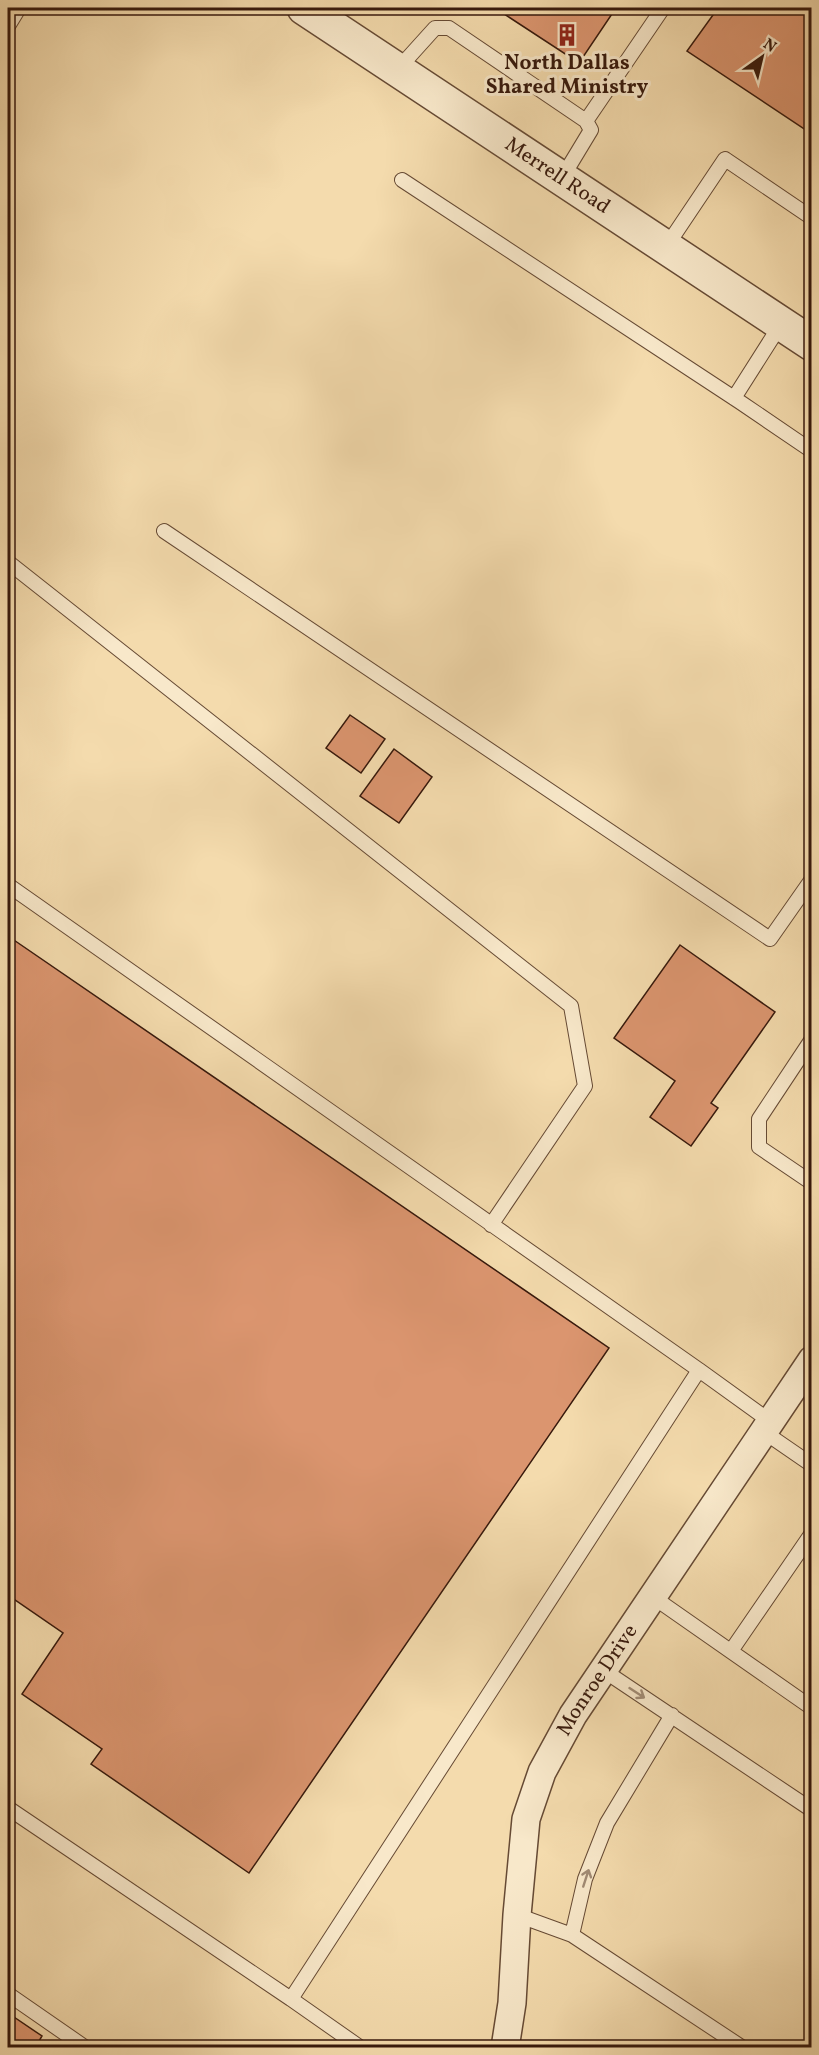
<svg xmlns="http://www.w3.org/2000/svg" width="819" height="2055" font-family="Vollkorn,serif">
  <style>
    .building { fill: #db956f; stroke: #37190c; stroke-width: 1.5 }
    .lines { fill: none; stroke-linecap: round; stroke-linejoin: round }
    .service-casing { stroke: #664a34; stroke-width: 16 }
    .minor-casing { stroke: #664a34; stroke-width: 30 }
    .tertiary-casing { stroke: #664a34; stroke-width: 36 }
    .service { stroke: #f8e8ca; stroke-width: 14 }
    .minor { stroke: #f8e8ca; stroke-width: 27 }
    .tertiary { stroke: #f8e8ca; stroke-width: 33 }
    .oneway { stroke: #a18b74 }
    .labels { text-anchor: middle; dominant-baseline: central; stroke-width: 6; stroke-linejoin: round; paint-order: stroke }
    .poi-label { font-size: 21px; font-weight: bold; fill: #37190c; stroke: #f8e8ca }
    .street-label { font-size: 21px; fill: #37190c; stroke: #f8e8ca }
  </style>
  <rect width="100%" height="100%" fill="#f4dbad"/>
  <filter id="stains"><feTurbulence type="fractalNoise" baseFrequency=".00333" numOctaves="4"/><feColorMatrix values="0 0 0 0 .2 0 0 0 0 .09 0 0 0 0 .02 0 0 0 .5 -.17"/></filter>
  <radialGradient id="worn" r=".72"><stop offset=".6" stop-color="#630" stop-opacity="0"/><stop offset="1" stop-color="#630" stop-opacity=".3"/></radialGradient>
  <path class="building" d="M495 8H616L579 63Z
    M718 8H812V134L687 51Z
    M350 715 385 739 361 773 326 748Z
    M394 749 432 777 399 823 360 796Z
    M8 936 609 1348 249 1873 91 1764 102 1749 22 1694 63 1633 8 1595Z
    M680 945 775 1012 711 1103 718 1108 691 1146 650 1117 675 1081 614 1038Z
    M8 2013 42 2036 35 2048H8Z"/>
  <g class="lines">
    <g class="service-casing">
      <path id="service" d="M8 26 19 8
        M398 69 435 28H449L586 121 591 130 562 178
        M586 121 663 8
        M402 180 740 402 812 451
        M666 247 725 159 812 218
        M734 398 781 324
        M164 531 770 939 812 879
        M8 562 571 1006 585 1086 491 1225
        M8 885 699 1370 291 1999 8 1808
        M812 1039 759 1119V1147L812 1183
        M699 1370 771 1422
        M764 1432 812 1465
        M653 1597 812 1708
        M731 1651 812 1533
        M603 1670 812 1810
        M517 1915 572 1935 743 2048
        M572 1935 585 1879 607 1823 672 1715
        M8 1994 86 2048
        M291 1999 361 2048"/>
    </g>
    <g class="minor-casing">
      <g id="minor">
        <path id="s1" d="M505 2048 512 2003 517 1915 526 1819 542 1772 573 1715 812 1360"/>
      </g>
    </g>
    <g class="tertiary-casing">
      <g id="tertiary">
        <path id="s2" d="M304 8 812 344"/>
      </g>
    </g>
    <use href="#service" class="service"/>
    <use href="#minor" class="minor"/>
    <use href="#tertiary" class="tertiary"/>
  </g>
  <defs><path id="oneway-shaft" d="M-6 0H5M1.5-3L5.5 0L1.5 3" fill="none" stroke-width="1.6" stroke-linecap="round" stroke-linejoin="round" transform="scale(1.5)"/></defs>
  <g class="oneway">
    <use href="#oneway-shaft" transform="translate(637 1693) rotate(33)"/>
    <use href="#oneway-shaft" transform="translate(586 1878) rotate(-72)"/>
  </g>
  <defs>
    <g id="building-bare" transform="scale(1.8)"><path d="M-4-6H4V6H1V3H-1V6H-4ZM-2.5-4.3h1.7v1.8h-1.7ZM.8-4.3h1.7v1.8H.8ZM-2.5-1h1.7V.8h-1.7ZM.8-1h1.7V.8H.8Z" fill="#8f2418" stroke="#f8e8ca" stroke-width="2.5" paint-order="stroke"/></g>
  </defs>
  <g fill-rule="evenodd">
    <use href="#building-bare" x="567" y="35"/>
  </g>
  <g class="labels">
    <g class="poi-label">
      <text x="567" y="63">North Dallas<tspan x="567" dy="24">Shared Ministry</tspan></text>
    </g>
    <g class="street-label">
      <text stroke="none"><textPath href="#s2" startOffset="304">Merrell Road</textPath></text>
      <text stroke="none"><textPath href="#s1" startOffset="387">Monroe Drive</textPath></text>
    </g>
  </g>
  <rect width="819" height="2055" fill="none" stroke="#f4dbad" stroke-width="30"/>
  <rect x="9" y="9" width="801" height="2037" fill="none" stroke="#37190c" stroke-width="3"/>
  <rect x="15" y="15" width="789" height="2025" fill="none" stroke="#37190c" stroke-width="1.5"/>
  <g transform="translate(762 57) rotate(34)" stroke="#f8e8ca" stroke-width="4.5" paint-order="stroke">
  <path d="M0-4.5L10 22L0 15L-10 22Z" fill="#37190c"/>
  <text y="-9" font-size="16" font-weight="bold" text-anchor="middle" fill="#37190c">N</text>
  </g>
  <rect width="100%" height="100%" filter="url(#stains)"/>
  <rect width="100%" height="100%" fill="url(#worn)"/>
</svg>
